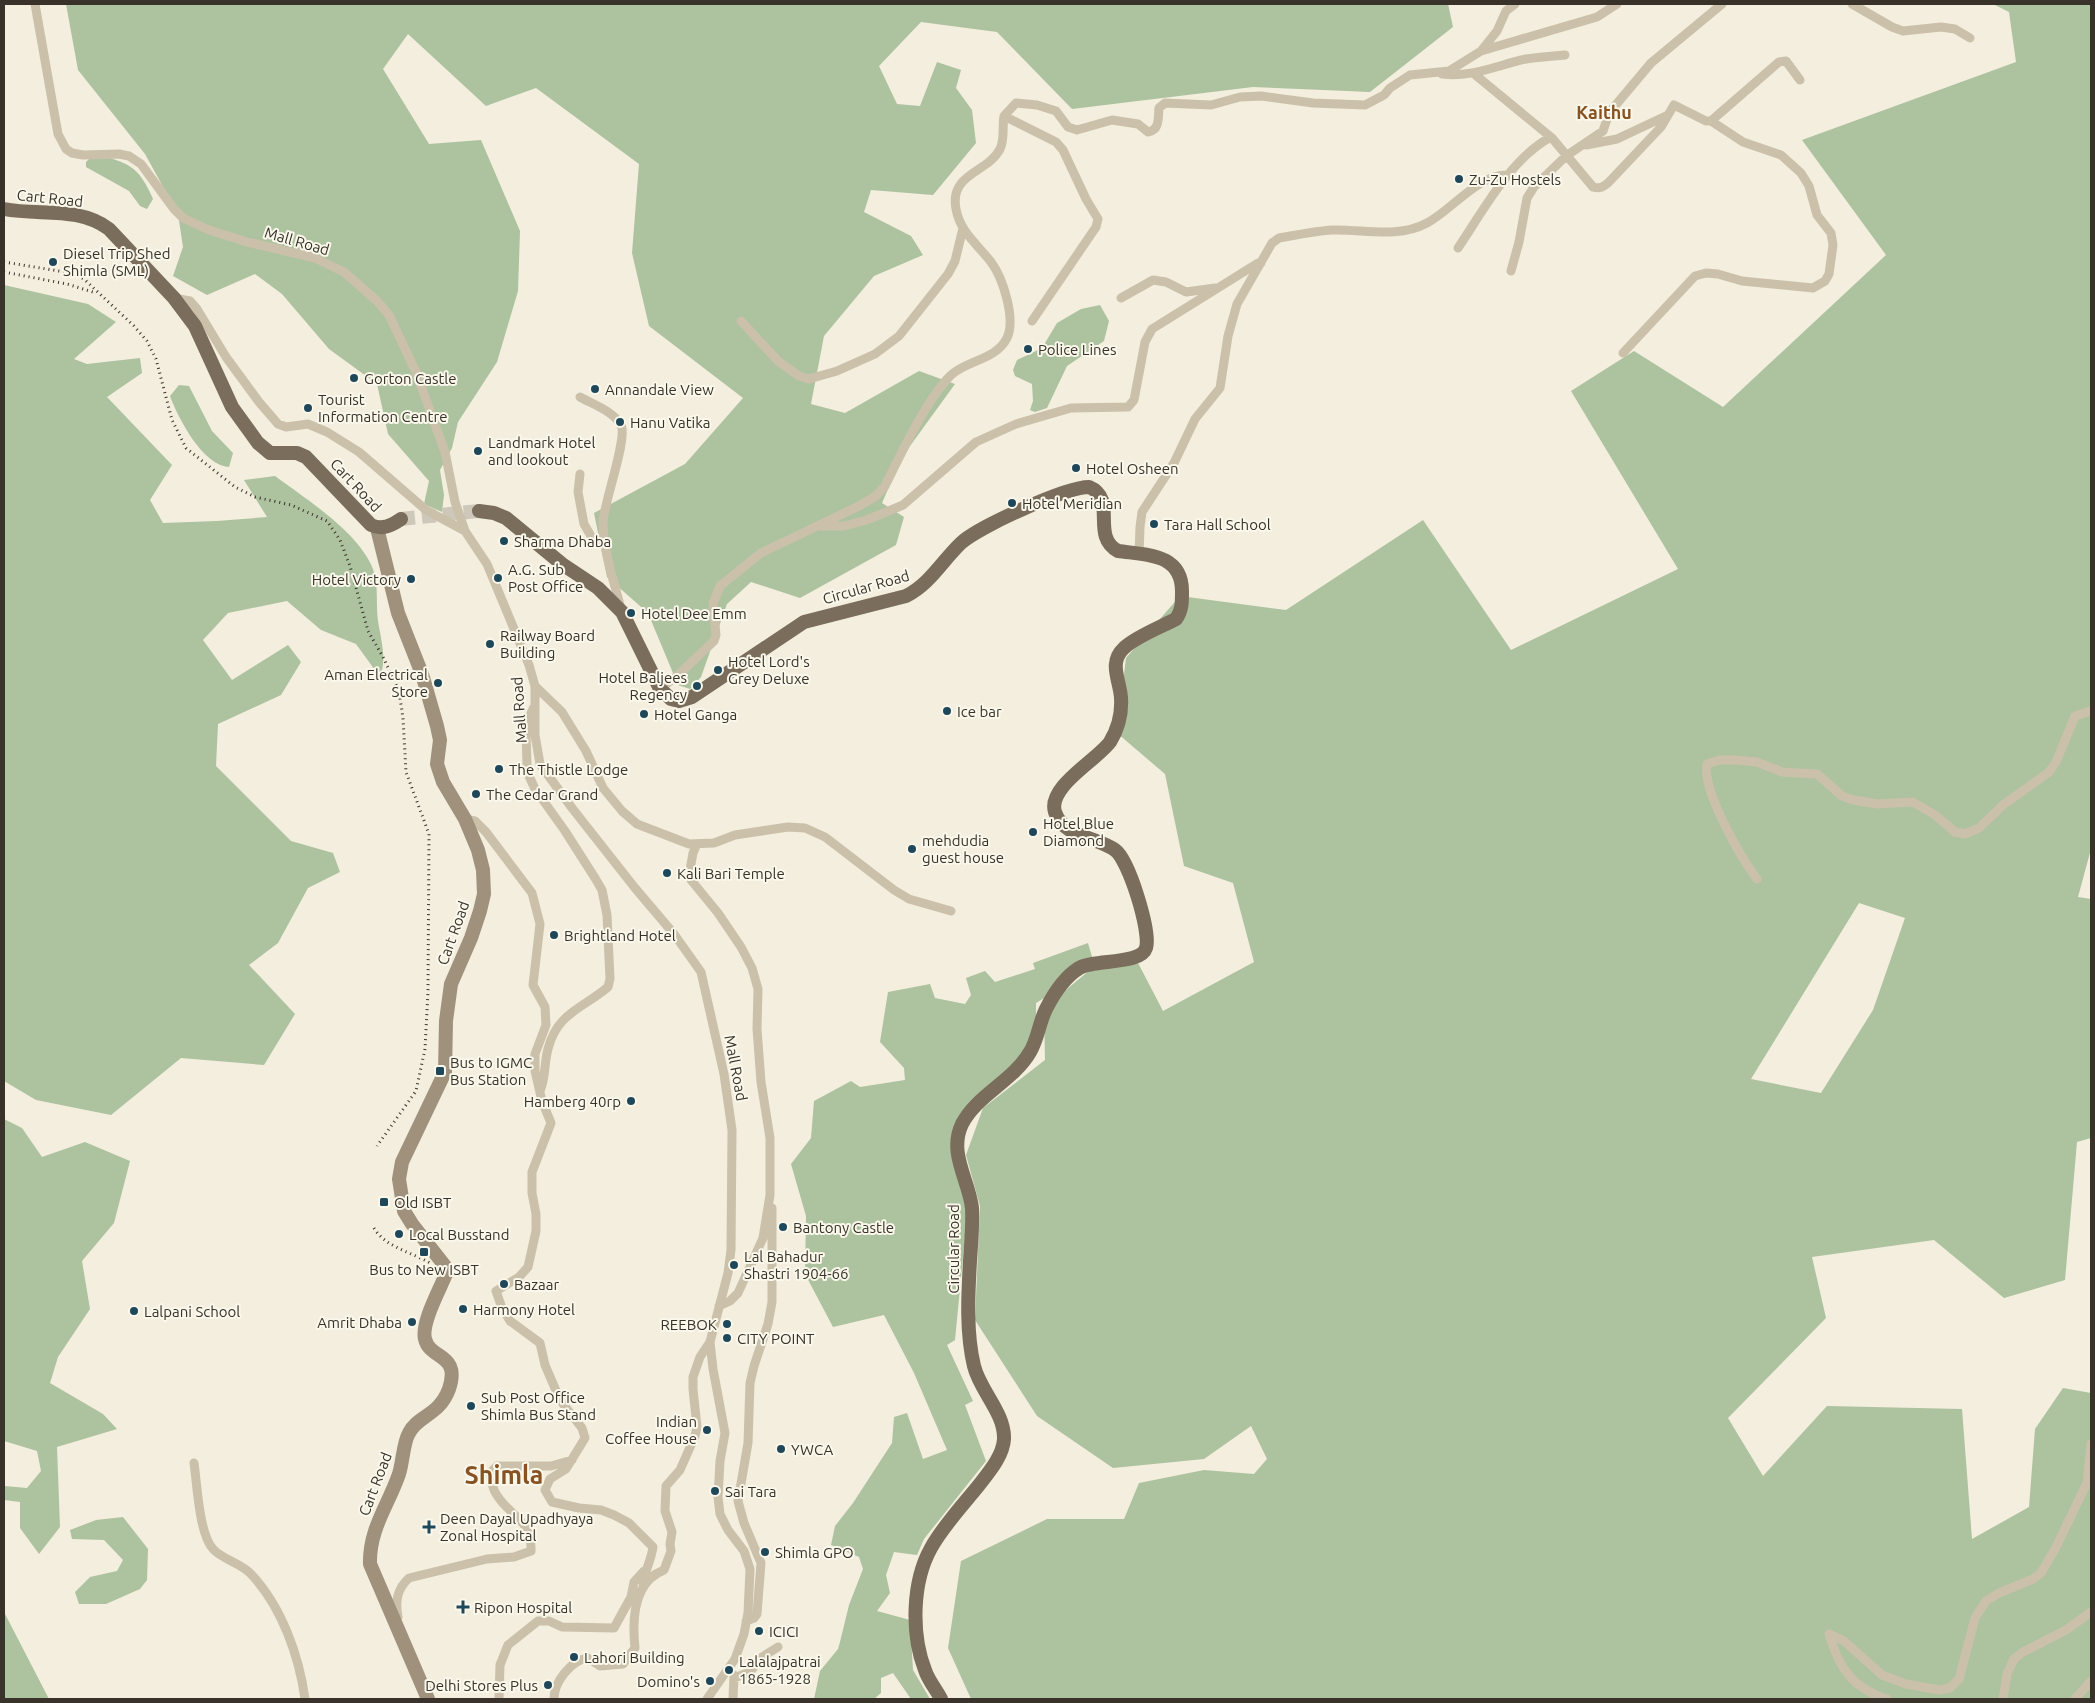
<svg xmlns="http://www.w3.org/2000/svg" width="2095" height="1703" font-family="Ubuntu,sans-serif">
  <style>
    .green { fill: #adc29e; fill-rule: evenodd }
    .lines { fill: none; stroke-linecap: round; stroke-linejoin: round }
    .primary-tunnel { stroke: #cec8ba; stroke-width: 14; stroke-dasharray: 14 7; stroke-linecap: butt }
    .minor { stroke: #cbc1aa; stroke-width: 9 }
    .secondary { stroke: #9f917b; stroke-width: 14 }
    .primary { stroke: #7a6d5b; stroke-width: 14 }
    .rail { stroke: #38322a; stroke-width: 3; stroke-dasharray: 1 4; stroke-linecap: butt }
    .poi-dot { fill: #1f475a; stroke: #faf7eb; stroke-width: 2 }
    .labels { text-anchor: middle; dominant-baseline: central; stroke-width: 4; stroke-linejoin: round; paint-order: stroke }
    .poi-label { font-size: 15px; fill: #38322a; stroke: #faf7eb; text-anchor: start }
    .street-label { font-size: 15px; fill: #38322a; stroke: #faf7eb }
    .quarter-label { font-size: 18px; font-weight: bold; fill: #875323; stroke: #faf7eb }
    .town-label { font-size: 25px; font-weight: bold; fill: #875323; stroke: #faf7eb }
  </style>
  <rect width="100%" height="100%" fill="#f3eede"/>
  <path class="green" d="M66 4H1448L1453 27 1370 92 1253 87 1072 109 997 32 921 22 879 66 897 104 920 106 937 62 961 70 956 88 972 110 976 143 933 195 871 190 864 212 911 236 923 255 874 276 824 336 811 404 845 413 919 371 955 384 902 457 882 503 904 517 896 545 800 598 751 582 727 604 701 677 690 689 678 685 648 613 607 577 594 513 685 464 743 398 649 326 632 253 639 164 536 88 486 106 408 34 383 69 429 144 481 140 520 231 518 291 497 362 458 422 452 448 440 470 444 495 442 512 424 504 429 481 388 434 377 384 329 349 282 294 255 274 207 295 173 276 183 247 178 214 145 154 78 70Z
    M1993 4H2091V849L2078 897 2091 899V1138L2077 1142 2065 1280 2004 1298 1934 1240 1812 1257 1826 1318 1728 1418 1763 1476 1827 1406 1962 1409 1972 1539 2029 1507 2035 1429 2063 1388 2091 1393V1699H971L948 1648 961 1561 1047 1519H1124L1139 1483 1204 1470 1254 1474 1267 1459 1251 1426 1204 1459 1113 1468 1037 1416 975 1320 980 1206 966 1155 983 1108 1045 1060 1044 1008 1090 970 1036 1003V1053L972 1105 953 1150 968 1206 955 1340 947 1345 973 1401 965 1405 986 1461 924 1539 917 1555 894 1552 886 1575 890 1593 877 1611 910 1620 913 1670 930 1699H911L893 1673 881 1678V1693L874 1699H814L820 1671 838 1649 840 1642 849 1605 863 1569 859 1557 831 1545 835 1526 853 1503 892 1443 894 1417 907 1413 923 1459 947 1450 914 1373 884 1315 833 1327 805 1274 806 1216 791 1164 811 1138 814 1101 851 1081 860 1087 905 1080 904 1068 880 1042 888 992 930 984 935 998 965 1004 971 995 966 978 985 971 995 982 1035 969 1033 963 1088 943 1095 967 1137 961 1163 1011 1254 962 1233 883 1184 866 1165 774 1117 733 1126 658 1180 596 1286 610 1423 520 1511 650 1678 569 1571 391 1634 351 1723 407 1886 255 1802 140 2016 62 2009 12ZM1859 903 1905 918 1873 1010 1821 1093 1751 1079Z
    M94 154C129 163 138 165 153 199L147 209 140 206 129 191 86 167V162Z
    M4 285 88 304 116 322 74 359 87 364 140 358 142 373 107 397 172 465 150 500 163 523 217 521 267 517 244 480 275 476C307 500 364 535 375 575 378 589 376 606 378 621 381 640 387 659 380 677L356 644 321 630 287 601 228 613 203 640 232 680 288 645 301 662 281 695 218 724 216 766 291 841 333 853 340 872 308 888 278 943 249 965 295 1014 264 1065 181 1058 111 1115 36 1100 4 1081Z
    M1100 305 1109 321 1104 341 1067 366 1047 408 1035 412 1030 410 1033 401 1032 384 1015 376 1013 370 1017 360 1036 351 1045 343 1057 323 1081 309Z
    M179 385 189 386 212 431 233 453 229 467C203 466 178 418 170 396Z
    M4 1119 22 1128 42 1157 85 1142 130 1161 114 1223 82 1261 90 1309 58 1357 50 1383 103 1414 117 1429 57 1447 60 1527 39 1554 20 1528V1502L4 1500V1486L27 1488 41 1471 37 1451 4 1441Z
    M123 1517 148 1549 147 1580 140 1589 106 1604H79L75 1592 90 1577 117 1571 123 1560 104 1540 72 1539 70 1530 96 1520Z
    M4 1612 49 1699H4Z"/>
  <g class="lines">
    <path class="primary-tunnel" d="M401 519 479 511"/>
    <path class="minor" d="M35 4 58 134 66 149 72 153 83 155 119 154 129 156 141 164 174 209 183 218 209 230 247 242 315 258 344 272 377 301 389 315 416 372 445 452 455 502 465 531 487 564 529 665 535 686V735L540 764 572 808 635 888 674 934 701 972 724 1074 732 1130 731 1250 728 1273 710 1342 713 1369 725 1433 720 1461 718 1497 720 1514 728 1530 744 1551 750 1569 748 1613 744 1634 735 1659 707 1699
      M1852 4 1892 27 1903 31 1941 27 1955 29 1970 38
      M1481 51 1497 31 1506 11 1515 4
      M1473 73 1552 138 1593 187C1600 189 1603 187 1608 183L1661 127 1674 105 1706 121H1711L1779 62 1786 61 1800 80
      M1442 74C1471 78 1498 65 1526 59 1538 57 1552 56 1565 55
      M1004 116 1056 142 1063 150 1086 199 1098 219 1096 227 1032 321
      M1586 145 1617 139 1668 115
      M1458 248C1483 211 1511 158 1551 137
      M1511 271 1519 242 1527 198 1534 187 1566 156 1603 131 1609 113 1651 63 1722 4
      M174 298 190 301 197 309 226 357 259 402 278 424 286 427 308 424 327 432 359 452 426 510 465 531
      M1121 298 1153 280 1166 282 1186 292 1215 288
      M741 321 778 361 799 376 809 379 837 371 875 354 899 336 948 274 955 261 963 228
      M1623 353 1695 276 1706 273 1718 274 1742 281 1813 288 1825 281 1829 274 1833 245 1831 233 1817 215 1809 186 1801 173 1781 155 1743 142 1711 121
      M580 397C592 404 613 411 621 425 628 438 604 502 603 522 603 551 614 581 621 609
      M580 474 578 492 584 524 595 543 601 544 605 541
      M821 526H844L867 520 903 505 976 442 1016 424 1071 408 1128 407 1134 400 1145 342 1152 329 1258 263H1261
      M1139 554 1140 527 1142 512 1174 463 1195 419 1220 388 1228 336 1237 304 1272 243 1279 238C1297 235 1315 231 1332 230 1364 229 1397 239 1427 223 1452 210 1478 174 1508 175
      M535 686 562 712 586 751 603 788 622 811 637 824 689 844 714 843 735 835 788 827 805 828 825 837 894 890 909 899 951 911
      M660 689 678 675 714 641 716 635 713 604 720 586 761 553 859 506 876 496 885 486C901 454 926 400 951 375 967 360 996 360 1007 338 1016 319 1003 278 991 262 978 245 960 232 956 209 949 173 988 173 1000 149 1005 139 1002 127 1004 116L1016 103 1037 105 1056 111 1068 127 1077 130 1112 120 1138 124 1148 132C1160 130 1158 118 1159 108L1165 103 1211 105 1240 97 1261 96 1313 103 1365 105 1384 95 1390 88 1410 75 1449 71 1481 51 1597 17 1617 4
      M534 707 528 720 526 733 527 764 529 776 535 789 565 831 595 878 602 890 607 915 610 979 608 987C582 1009 557 1013 548 1049 544 1063 546 1077 540 1091
      M465 819 475 821 486 832 532 893 540 924 533 985 545 1007 546 1025 535 1054V1071L542 1101 551 1123 532 1172V1193L536 1214V1231L528 1267 519 1277 496 1291 502 1308 510 1321 540 1343 545 1365 560 1400 582 1428 585 1438 566 1469 550 1479 545 1490 552 1502 579 1508 601 1510 614 1515 629 1523 653 1547C651 1562 643 1573 643 1588
      M697 844 693 853 690 870 691 880 718 913 741 947 752 968 758 989 757 1029 761 1082 770 1138V1195L763 1238 738 1293 730 1301 719 1306
      M1757 879C1740 856 1702 791 1707 764L1720 760H1736L1757 762 1782 772 1817 774 1842 796 1853 800 1878 804 1913 802 1935 815 1955 832 1965 834 1979 828 2003 805 2049 772 2056 762 2075 716 2091 711
      M194 1463C197 1483 199 1534 213 1549 223 1560 241 1563 251 1574 282 1607 299 1656 305 1699
      M398 1617C395 1601 397 1589 409 1578L487 1559 514 1557 531 1551C532 1517 508 1517 495 1492 492 1486 491 1479 490 1473L497 1466H551L572 1460
      M746 1621 754 1618 757 1614 761 1563 744 1523 738 1501 748 1443 750 1383 754 1366 768 1324 772 1302V1208
      M1829 1634 1844 1641 1882 1675 1906 1684 1928 1688 1940 1690 1950 1688 1959 1679 1975 1618 1986 1601 1999 1593 2033 1579 2041 1573 2055 1549 2087 1483 2091 1444
      M1829 1634C1839 1668 1852 1688 1887 1699
      M734 1678 750 1672 762 1657 778 1647
      M499 1699 500 1665 508 1645 538 1621H549L562 1627 614 1628 631 1597 634 1582 644 1571
      M554 1699C554 1682 571 1660 588 1658L600 1666 623 1664 635 1648C632 1620 633 1582 664 1570L671 1551 670 1544 672 1532 665 1511 666 1486 680 1470 695 1436 697 1427 693 1389V1377L700 1357 710 1342
      M733 1699 734 1675
      M2003 1699 2007 1674 2014 1659 2023 1652 2066 1630 2091 1612
      M2075 1699 2091 1681"/>
    <path class="secondary" d="M377 528 398 613 422 674 437 726 440 740 437 764 443 782 465 819 478 850 483 870 484 894 480 911 471 938 451 984 446 1021 445 1072 402 1162 399 1179 404 1211 412 1224 445 1266 446 1274C440 1289 421 1323 425 1339 430 1360 461 1353 449 1389 439 1416 418 1415 409 1433 403 1443 403 1462 399 1474 388 1506 369 1529 370 1564L428 1699"/>
    <path class="primary" d="M4 209C40 216 78 206 109 229L174 298 195 326 232 407 258 443 270 453H297L306 457 371 525C382 530 391 526 401 519
      M479 511 494 513 506 518 562 564 598 588 622 612 660 689 671 699 679 701 692 697 804 622 906 596C930 584 942 561 961 543 978 527 1066 487 1089 487 1118 499 1090 536 1118 551 1146 555 1183 553 1182 593 1182 602 1182 611 1176 619 1161 627 1135 637 1124 648 1108 663 1120 680 1121 698 1122 713 1118 729 1110 742 1097 760 1047 787 1055 812 1063 837 1097 837 1115 850 1129 860 1151 932 1146 948 1141 965 1094 959 1079 968 1065 977 1053 995 1046 1009 1039 1023 1038 1039 1030 1052 1013 1081 977 1095 962 1124 948 1153 969 1180 972 1208 973 1225 971 1244 970 1261 968 1295 966 1333 974 1366 980 1391 1005 1413 1004 1439 1003 1456 989 1472 979 1485 963 1505 943 1526 931 1548 912 1582 911 1634 925 1670 928 1680 936 1689 941 1699"/>
    <path class="rail" d="M4 262 71 273 84 279 134 326 147 341 156 359 172 420 186 448 235 487 255 497 291 505 327 521 340 540 350 566 368 631 383 657 399 691 403 718 406 772 429 834 428 992 425 1049 416 1091 377 1146
      M4 272 67 284 96 293
      M374 1228C385 1247 411 1252 430 1263"/>
  </g>
  <g class="poi-dot">
    <circle cx="1459" cy="179" r="5"/>
    <circle cx="53" cy="262" r="5"/>
    <circle cx="1028" cy="349" r="5"/>
    <circle cx="354" cy="378" r="5"/>
    <circle cx="595" cy="389" r="5"/>
    <circle cx="308" cy="408" r="5"/>
    <circle cx="620" cy="422" r="5"/>
    <circle cx="478" cy="451" r="5"/>
    <circle cx="1076" cy="468" r="5"/>
    <circle cx="1012" cy="503" r="5"/>
    <circle cx="1154" cy="524" r="5"/>
    <circle cx="504" cy="541" r="5"/>
    <circle cx="498" cy="578" r="5"/>
    <circle cx="411" cy="579" r="5"/>
    <circle cx="631" cy="613" r="5"/>
    <circle cx="490" cy="644" r="5"/>
    <circle cx="718" cy="670" r="5"/>
    <circle cx="438" cy="683" r="5"/>
    <circle cx="697" cy="686" r="5"/>
    <circle cx="947" cy="711" r="5"/>
    <circle cx="644" cy="714" r="5"/>
    <circle cx="499" cy="769" r="5"/>
    <circle cx="476" cy="794" r="5"/>
    <circle cx="1033" cy="832" r="5"/>
    <circle cx="912" cy="849" r="5"/>
    <circle cx="667" cy="873" r="5"/>
    <circle cx="554" cy="935" r="5"/>
    <rect x="435" y="1066" width="10" height="10" rx="2.5"/>
    <circle cx="631" cy="1101" r="5"/>
    <rect x="379" y="1197" width="10" height="10" rx="2.5"/>
    <circle cx="783" cy="1227" r="5"/>
    <circle cx="399" cy="1234" r="5"/>
    <rect x="419" y="1247" width="10" height="10" rx="2.5"/>
    <circle cx="734" cy="1265" r="5"/>
    <circle cx="504" cy="1284" r="5"/>
    <circle cx="463" cy="1309" r="5"/>
    <circle cx="134" cy="1311" r="5"/>
    <circle cx="412" cy="1322" r="5"/>
    <circle cx="727" cy="1324" r="5"/>
    <circle cx="727" cy="1338" r="5"/>
    <circle cx="471" cy="1406" r="5"/>
    <circle cx="707" cy="1430" r="5"/>
    <circle cx="781" cy="1449" r="5"/>
    <circle cx="715" cy="1491" r="5"/>
    <path d="M426.5 1519.5h5v5h5v5h-5v5h-5v-5h-5v-5h5z"/>
    <circle cx="765" cy="1552" r="5"/>
    <path d="M460.5 1599.5h5v5h5v5h-5v5h-5v-5h-5v-5h5z"/>
    <circle cx="759" cy="1631" r="5"/>
    <circle cx="574" cy="1657" r="5"/>
    <circle cx="729" cy="1670" r="5"/>
    <circle cx="710" cy="1681" r="5"/>
    <circle cx="548" cy="1685" r="5"/>
  </g>
  <g class="labels">
    <g class="poi-label">
      <text x="1469" y="179">Zu-Zu Hostels</text>
      <text x="63" y="253">Diesel Trip Shed<tspan x="63" dy="17">Shimla (SML)</tspan></text>
      <text x="1038" y="349">Police Lines</text>
      <text x="364" y="378">Gorton Castle</text>
      <text x="605" y="389">Annandale View</text>
      <text x="318" y="399">Tourist<tspan x="318" dy="17">Information Centre</tspan></text>
      <text x="630" y="422">Hanu Vatika</text>
      <text x="488" y="442">Landmark Hotel<tspan x="488" dy="17">and lookout</tspan></text>
      <text x="1086" y="468">Hotel Osheen</text>
      <text x="1022" y="503">Hotel Meridian</text>
      <text x="1164" y="524">Tara Hall School</text>
      <text x="514" y="541">Sharma Dhaba</text>
      <text x="508" y="569">A.G. Sub<tspan x="508" dy="17">Post Office</tspan></text>
      <text x="401" y="579" text-anchor="end">Hotel Victory</text>
      <text x="641" y="613">Hotel Dee Emm</text>
      <text x="500" y="635">Railway Board<tspan x="500" dy="17">Building</tspan></text>
      <text x="728" y="661">Hotel Lord's<tspan x="728" dy="17">Grey Deluxe</tspan></text>
      <text x="428" y="674" text-anchor="end">Aman Electrical<tspan x="428" dy="17">Store</tspan></text>
      <text x="687" y="677" text-anchor="end">Hotel Baljees<tspan x="687" dy="17">Regency</tspan></text>
      <text x="957" y="711">Ice bar</text>
      <text x="654" y="714">Hotel Ganga</text>
      <text x="509" y="769">The Thistle Lodge</text>
      <text x="486" y="794">The Cedar Grand</text>
      <text x="1043" y="823">Hotel Blue<tspan x="1043" dy="17">Diamond</tspan></text>
      <text x="922" y="840">mehdudia<tspan x="922" dy="17">guest house</tspan></text>
      <text x="677" y="873">Kali Bari Temple</text>
      <text x="564" y="935">Brightland Hotel</text>
      <text x="450" y="1062">Bus to IGMC<tspan x="450" dy="17">Bus Station</tspan></text>
      <text x="621" y="1101" text-anchor="end">Hamberg 40rp</text>
      <text x="394" y="1202">Old ISBT</text>
      <text x="793" y="1227">Bantony Castle</text>
      <text x="409" y="1234">Local Busstand</text>
      <text x="744" y="1256">Lal Bahadur<tspan x="744" dy="17">Shastri 1904-66</tspan></text>
      <text x="424" y="1269" text-anchor="middle">Bus to New ISBT</text>
      <text x="514" y="1284">Bazaar</text>
      <text x="473" y="1309">Harmony Hotel</text>
      <text x="144" y="1311">Lalpani School</text>
      <text x="402" y="1322" text-anchor="end">Amrit Dhaba</text>
      <text x="717" y="1324" text-anchor="end">REEBOK</text>
      <text x="737" y="1338">CITY POINT</text>
      <text x="481" y="1397">Sub Post Office<tspan x="481" dy="17">Shimla Bus Stand</tspan></text>
      <text x="697" y="1421" text-anchor="end">Indian<tspan x="697" dy="17">Coffee House</tspan></text>
      <text x="791" y="1449">YWCA</text>
      <text x="725" y="1491">Sai Tara</text>
      <text x="440" y="1518">Deen Dayal Upadhyaya<tspan x="440" dy="17">Zonal Hospital</tspan></text>
      <text x="775" y="1552">Shimla GPO</text>
      <text x="474" y="1607">Ripon Hospital</text>
      <text x="769" y="1631">ICICI</text>
      <text x="584" y="1657">Lahori Building</text>
      <text x="739" y="1661">Lalalajpatrai<tspan x="739" dy="17">1865-1928</tspan></text>
      <text x="700" y="1681" text-anchor="end">Domino's</text>
      <text x="538" y="1685" text-anchor="end">Delhi Stores Plus</text>
    </g>
    <g class="street-label">
      <text transform="translate(50 198) rotate(6)">Cart Road</text>
      <text transform="translate(297 241) rotate(16)">Mall Road</text>
      <text transform="translate(356 485) rotate(47)">Cart Road</text>
      <text transform="translate(866 587) rotate(-16)">Circular Road</text>
      <text transform="translate(519 710) rotate(-94)">Mall Road</text>
      <text transform="translate(453 933) rotate(-70)">Cart Road</text>
      <text transform="translate(736 1068) rotate(79)">Mall Road</text>
      <text transform="translate(953 1249) rotate(-90)">Circular Road</text>
      <text transform="translate(375 1484) rotate(-69)">Cart Road</text>
    </g>
    <g class="quarter-label">
      <text x="1604" y="112">Kaithu</text>
    </g>
    <g class="town-label">
      <text x="504" y="1475">Shimla</text>
    </g>
  </g>
  <rect width="2095" height="1703" fill="none" stroke="#38322a" stroke-width="10"/>
</svg>
